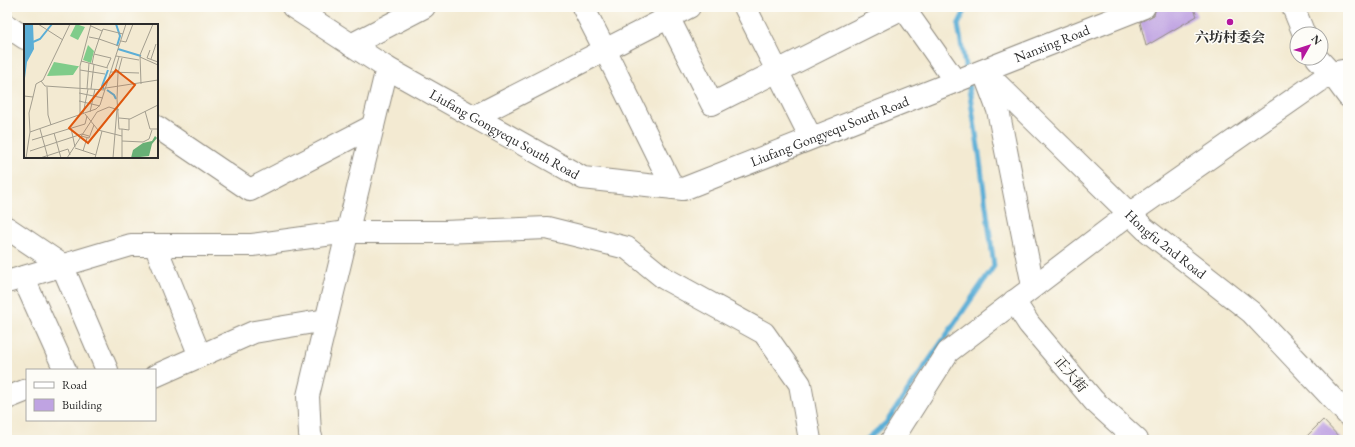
<svg xmlns="http://www.w3.org/2000/svg" width="1355" height="447" font-family="'EB Garamond','Noto Serif SC',serif">
  <style>
    .lines { fill: none; stroke-linecap: round; stroke-linejoin: round }
    .stream { stroke: #5baed6; stroke-width: 5 }
    .building { fill: #bfa3e2 }
    .minor-casing { stroke: #8f8a7e; stroke-width: 24 }
    .major-casing { stroke: #8f8a7e; stroke-width: 24 }
    .minor { stroke: #fff; stroke-width: 22 }
    .major { stroke: #fff; stroke-width: 22 }
    .poi-dot { fill: #b5179e; stroke: #fdfcf7; stroke-width: 1.5 }
    .labels { text-anchor: middle; dominant-baseline: central; stroke-width: 3; stroke-linejoin: round; paint-order: stroke }
    .poi-label { font-size: 14px; font-weight: bold; fill: #2b2b2b; stroke: #fdfcf7 }
    .street-label { font-size: 14px; fill: #2b2b2b; stroke: #fdfcf7 }
    .inset-river { fill: none; stroke: #5baed6; stroke-width: 2 }
    .inset-road { fill: none; stroke: #a39e8f; stroke-width: 1 }
    .view { fill: #df570e; fill-opacity: 0.15; stroke: #df570e; stroke-width: 2 }
    .inset-edge { fill: none; stroke: #2b2b2b; stroke-width: 2 }
  </style>
  <rect width="100%" height="100%" fill="#fdfcf7"/>
  <filter id="ink" filterUnits="userSpaceOnUse"><feTurbulence type="fractalNoise" baseFrequency=".025" numOctaves="2"/><feDisplacementMap in="SourceGraphic" scale="8" xChannelSelector="R" yChannelSelector="G"/><feConvolveMatrix kernelMatrix="1 2 1 2 8 2 1 2 1" color-interpolation-filters="sRGB"/></filter>
  <filter id="wash" filterUnits="userSpaceOnUse"><feTurbulence type="fractalNoise" baseFrequency=".012" numOctaves="4" result="noise"/><feDisplacementMap in="SourceGraphic" scale="16" xChannelSelector="R" yChannelSelector="G"/><feGaussianBlur stdDeviation="0.9" result="paint"/><feColorMatrix in="noise" values="0 0 0 0 0 0 0 0 0 0 0 0 0 0 0 0 0 1.4 0 .05"/><feComposite in="paint" operator="in"/></filter>
  <g filter="url(#wash)">
    <rect width="100%" height="100%" fill="#f3ead2"/>
    <g class="lines">
      <path class="stream" d="M966 71 958 25 967 7
        M866 440 886 423 994 266 979 153 968 83"/>
    </g>
    <g id="blocks">
      <path class="building" d="M1156 7H1193L1197 16 1146 46 1140 22 1154 15Z
        M1323 420 1342 440H1303Z"/>
    </g>
  </g>
  <g filter="url(#ink)">
    <use href="#blocks" fill-opacity="0" stroke="#8f8a7e" stroke-width="1"/>
    <g class="lines">
      <g class="minor-casing">
        <g id="minor">
          <path d="M583 7 605 50 673 188"/>
          <path d="M663 7 712 104 903 8"/>
          <path d="M745 7 811 138"/>
          <path d="M903 7 955 81"/>
          <path d="M1293 7 1304 34"/>
          <path d="M7 26 25 38"/>
          <path d="M351 45 424 7"/>
          <path d="M1317 58 1331 73 1348 96"/>
          <path id="s1" d="M984 71 1145 229 1251 312 1348 415"/>
          <path d="M986 78 998 110 1033 286"/>
          <path d="M474 117 689 7"/>
          <path d="M157 127 250 190 373 126"/>
          <path d="M7 228 62 265 107 370"/>
          <path d="M155 245 200 356"/>
          <path d="M23 277 65 370"/>
          <path d="M7 282 131 245H252L347 232H443L547 228 627 248 664 278 764 333 800 384 810 440"/>
          <path d="M1014 301 1029 324 1094 401 1137 440"/>
          <path d="M155 376 254 332 326 320"/>
          <path d="M7 398 27 390"/>
          <path d="M312 440 310 434 308 396 387 68"/>
          <path d="M892 440 948 352 1129 214 1331 73 1348 70"/>
        </g>
      </g>
      <g class="major-casing">
        <g id="major">
          <path id="s2" d="M293 7 387 68 583 178 683 189 1144 7"/>
        </g>
      </g>
      <use href="#minor" class="minor"/>
      <use href="#major" class="major"/>
    </g>
  </g>
  <circle class="poi-dot" cx="1230" cy="22" r="4"/>
  <g class="labels">
    <g class="poi-label">
      <text x="1230" y="37">六坊村委会</text>
    </g>
    <g class="street-label">
      <text stroke="none"><textPath href="#s2" startOffset="834">Nanxing Road</textPath></text>
      <text stroke="none"><textPath href="#s2" startOffset="595">Liufang Gongyequ South Road</textPath></text>
      <text stroke="none"><textPath href="#s2" startOffset="247">Liufang Gongyequ South Road</textPath></text>
      <text stroke="none"><textPath href="#s1" startOffset="251">Hongfu 2nd Road</textPath></text>
      <text transform="translate(1071 374) rotate(50)">正大街</text>
    </g>
  </g>
  <g transform="translate(24 24)">
    <rect width="134" height="134" fill="#f3ead2"/>
    <path d="M52 0 61 3 54 16 46 12ZM64 21 70 27 67 39 59 36ZM30 38 53 42H55L49 51 23 52Z" fill="#80cc8a"/>
    <path d="M131 112 133 114 128 120 125 132 107 134 109 126 119 119 128 117Z" fill="#68b076"/>
    <path d="M0 0H9L10 25 3 38 0 62Z" fill="#5baed6"/>
    <path class="inset-river" d="M92 0 96 12 93 22M9 18 16 15 28 0M94 25 117 32M80 65 78 62 84 46M83 66 90 71 92 75"/>
    <path class="inset-road" d="M14 0 39 16M67 2 78 7M65 13 75 15 79 5 99 10M97 17 102 18 109 0M126 26 123 34 134 38M70 30 75 15 95 22M92 32 115 36M116 33 134 41M127 35 132 20M57 37 84 44M68 40 70 30 87 34 83 43M56 46 81 50M91 47 95 33M87 48 115 49M17 57 21 62 81 66M117 60 116 31 129 0M23 63 24 91 27 101M82 64 134 56M63 65 65 39M67 65 70 40M55 69 79 74M0 72 9 73 5 89 6 108 72 85 76 81 102 0M9 73 12 60 19 56 46 0M55 77 76 82M121 87 126 105H134M66 88 71 65M59 90 64 65M61 90 74 106 98 112V134M56 91V42L67 0M95 94 106 95 134 81M47 104 51 123M16 105 24 134M98 105H95L93 75 94 49 98 34M30 109 37 134M57 112 65 114 70 101M98 112V105L105 106V95M8 116 61 100 63 92M98 117 119 118 125 115 128 106M51 124 72 131M6 127 58 110 65 112M59 127 63 114M2 134 6 108M16 134 44 125 46 131M43 134 73 88 85 83 95 86M71 134 78 107M89 134 93 85"/>
    <path class="view" d="M92 46 111 61 64 119 45 104Z"/>
    <rect width="134" height="134" class="inset-edge"/>
  </g>
  <rect width="1355" height="447" fill="none" stroke="#fdfcf7" stroke-width="24"/>
  <rect x="26" y="369" width="130" height="52" fill="#fdfcf7" stroke="#a9a8a5"/>
  <rect x="34" y="382" width="20" height="6" fill="#ffffff" stroke="#a9a8a5"/>
  <text x="62" y="389" font-size="12" fill="#2b2b2b">Road</text>
  <rect x="34" y="399" width="20" height="12" fill="#bfa3e2" stroke="#a9a8a5"/>
  <text x="62" y="409" font-size="12" fill="#2b2b2b">Building</text>
  <g transform="translate(1309 46) rotate(51)"><circle r="19" fill="#fdfcf7" stroke="#a9a8a5"/>
  <path d="M0-3L7 15L0 10L-7 15Z" fill="#b5179e"/>
  <text y="-6" font-size="11" font-weight="bold" text-anchor="middle" fill="#2b2b2b">N</text>
  </g>
</svg>
